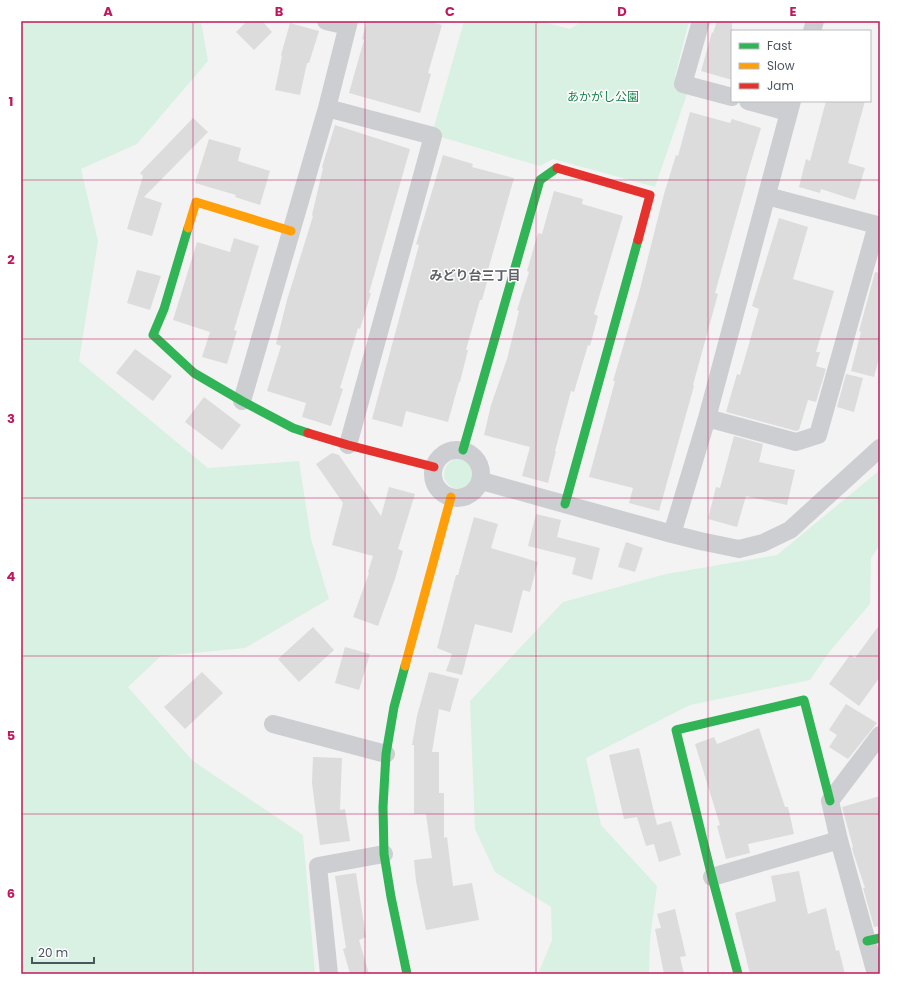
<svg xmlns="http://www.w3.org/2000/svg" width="901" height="995" font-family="Poppins,'Noto Sans JP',sans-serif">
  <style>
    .green { fill: #d9f1e2 }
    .building { fill: #dcdcdd }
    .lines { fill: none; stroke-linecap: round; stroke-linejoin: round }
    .street { stroke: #ccced1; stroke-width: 18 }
    .fast { stroke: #30b455; stroke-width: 9 }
    .slow { stroke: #ff9f0a; stroke-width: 9 }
    .jam { stroke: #e5322d; stroke-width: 9 }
    .grid { fill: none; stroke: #c2185b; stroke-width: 1; stroke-opacity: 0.55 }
    .labels { text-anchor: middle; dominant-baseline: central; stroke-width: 3; stroke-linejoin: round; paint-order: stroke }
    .park-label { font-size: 12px; fill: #1a814e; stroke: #fff }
    .neighbourhood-label { font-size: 13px; font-weight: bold; fill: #5e6267; stroke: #fff }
    .neatline { fill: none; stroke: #c2185b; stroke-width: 1.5 }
    .grid-label { font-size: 13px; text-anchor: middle; font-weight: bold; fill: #c2185b }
  </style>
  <rect width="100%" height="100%" fill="#f3f3f3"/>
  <path class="green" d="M21 21H201L208 61 137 144 81 169 98 241 79 361 208 468 299 461 311 539 329 599 245 648 161 656 128 687 193 761 303 835 315 974H21Z
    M464 21H541L570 29 582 21H689L675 76 687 94 655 187 553 159 540 166 441 137 434 127Z
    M444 474a15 15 0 1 1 30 0a15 15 0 1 1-30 0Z
    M880 470V545L871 558 870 604 830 651 810 680 690 705 586 758 601 825 657 886 650 940 649 974H538L552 940 551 907 495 872 475 829 470 701 563 602 666 574 777 555Z"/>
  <path class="building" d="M247 21H262L272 32 254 50 236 32Z
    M367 21H427L442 25 428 73 431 74 420 113 349 93 364 40 362 39Z
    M717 21H732V80L701 71 712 32 713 33Z
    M290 23 319 31 309 63H307L300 95 275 90 282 56 281 55Z
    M826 101H865L848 163 865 168 855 200 821 189 820 193 799 187 806 159 810 161Z
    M690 112 730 123 732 119 761 128 745 182H746L715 293 718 294 693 385 694 386 659 511 629 503 633 488 589 477 615 381H613L639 293 664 194 676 155 678 156Z
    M193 118 208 132 144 197 162 203 152 236 127 229 143 176 140 173Z
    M335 125 410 149 369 293H371L360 329 358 328 340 388 343 389 331 426 302 417 306 403 267 391 281 346 276 344 287 300 313 216 312 215 323 168 322 167Z
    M209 139 241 148 238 161 270 171 260 205 235 197 236 195 195 183Z
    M443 155 473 164 472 167 514 178 488 270 490 271 482 300H480L466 350H468L460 382H459L448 422 406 411 402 427 372 419 419 245 416 244Z
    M554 191 583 199 582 204 623 216 594 314 598 316 590 346 588 345 574 392 571 391 555 451H556L548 483 522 476 530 447 484 435 491 405 507 359 519 311 517 310 529 272 527 271 538 233 542 234Z
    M779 218 808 227 793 279 834 291 816 352H820L816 366 826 369 816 402 808 400 799 430 796 431 726 412 737 374 740 375 759 309 752 306Z
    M234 238 259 246 234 330 237 331 227 364 202 357 210 332 173 320 197 242 230 252Z
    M137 270 161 276 150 310 127 303Z
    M875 272 880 273V354L874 377 851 371 861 332 859 331Z
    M135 349 172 376 153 401 116 373Z
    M846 374 863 378 854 412 837 407Z
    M204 397 241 425 222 450 185 422Z
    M734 436 763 444 759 462 795 470 787 505 746 496 737 527 708 519 716 487 720 488Z
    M332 453 339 455 381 516 389 487 415 494 398 549 403 551 395 579 378 626 353 617 369 573 368 572 373 556 332 545 343 503 316 464Z
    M536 514 561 520 557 537 600 548 592 580 572 574 576 558 528 546Z
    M474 517 498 524 491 548 538 562 530 592 523 590 512 633 475 624 462 675 446 671 452 654 437 648 456 575H458Z
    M626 542 643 548 635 572 618 567Z
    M880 624V677L859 706 829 684 850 655 855 658Z
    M313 627 334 650 299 682 278 659Z
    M345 647 370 654 359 690 335 683Z
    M202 672 223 693 185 729 164 707Z
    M429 672 431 673V672L459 679 450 712 439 709 432 752H439V793H444V838L447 837 453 886 472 883 479 920 426 930 416 881 414 860 432 858 426 814H414V745H412L417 716Z
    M846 704 877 723 848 759 829 747 837 735 829 730Z
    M759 728 785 807H788L794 834 748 844 750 853 726 859 717 826 720 825 695 744 714 737 717 744Z
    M639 748 657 825 671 821 681 855 659 862 654 844 646 846 637 817 624 819 609 755Z
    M313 757 342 758 340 810 345 809 350 841 320 845 312 783Z
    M880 796V926L874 927 863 888H865L853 852 852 848 853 847 842 807Z
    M799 871 808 914 826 908 836 951 839 950 845 974H750L735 913 776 901 771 876Z
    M356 873 366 937 359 940 369 974H350L343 949 346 948 335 876Z
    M675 909 686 956 680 957 684 974H664L655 929 661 928 657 914Z"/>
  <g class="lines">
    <path class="street" d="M326 21 347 26
      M701 21 683 84 732 97
      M812 31 815 21
      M748 101 788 112
      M327 108 433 136 348 445
      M242 401 327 108 349 21
      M707 418 796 442 818 435 877 225 767 196
      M433 474a24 24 0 1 1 48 0a24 24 0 1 1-48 0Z
      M482 481 672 534 700 541 739 549 763 543 790 530 880 448
      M672 534 707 418 792 101
      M273 724 386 754
      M712 877 839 840
      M329 974 318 866 384 854
      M876 974 839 840 830 801 880 735"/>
    <path class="fast" d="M188 228 164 309 153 335 194 373 242 401 293 428 308 433
      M463 450 540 180 557 168
      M565 504 638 240
      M405 666 394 707 386 754 383 807 384 854 391 897 407 974
      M867 941 880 938
      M738 974 712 877 676 730 804 700 830 801"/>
    <path class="slow" d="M188 228 196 202 291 231
      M405 666 451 497"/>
    <path class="jam" d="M557 168 650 195 638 240
      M308 433 348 445 434 467"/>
  </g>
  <path class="grid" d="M193 21V974M365 21V974M536 21V974M708 21V974M21 180H880M21 339H880M21 498H880M21 656H880M21 814H880"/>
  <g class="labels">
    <g class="park-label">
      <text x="603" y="96">あかがし公園</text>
    </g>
    <g class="neighbourhood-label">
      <text x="475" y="275">みどり台三丁目</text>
    </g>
  </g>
  <rect width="901" height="995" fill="none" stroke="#ffffff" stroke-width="44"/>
  <rect x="731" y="30" width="140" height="72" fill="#ffffff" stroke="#b7bbbf"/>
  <rect x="739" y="43" width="20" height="6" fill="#30b455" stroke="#b7bbbf"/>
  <text x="767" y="50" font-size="12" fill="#4a555f">Fast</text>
  <rect x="739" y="63" width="20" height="6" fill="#ff9f0a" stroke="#b7bbbf"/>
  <text x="767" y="70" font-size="12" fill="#4a555f">Slow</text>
  <rect x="739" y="83" width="20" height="6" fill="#e5322d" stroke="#b7bbbf"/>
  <text x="767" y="90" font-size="12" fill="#4a555f">Jam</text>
  <path d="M32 957v6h62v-6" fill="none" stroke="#4a555f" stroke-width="2"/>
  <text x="38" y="957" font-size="12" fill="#4a555f" stroke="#ffffff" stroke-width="3" paint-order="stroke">20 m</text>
  <rect x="22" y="22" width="857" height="951" class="neatline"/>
  <g class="grid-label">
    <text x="108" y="16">A</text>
    <text x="279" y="16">B</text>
    <text x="450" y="16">C</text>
    <text x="622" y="16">D</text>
    <text x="793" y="16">E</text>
    <text x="11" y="106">1</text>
    <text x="11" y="264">2</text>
    <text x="11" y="423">3</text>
    <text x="11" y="581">4</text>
    <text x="11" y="740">5</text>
    <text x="11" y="898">6</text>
  </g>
</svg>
